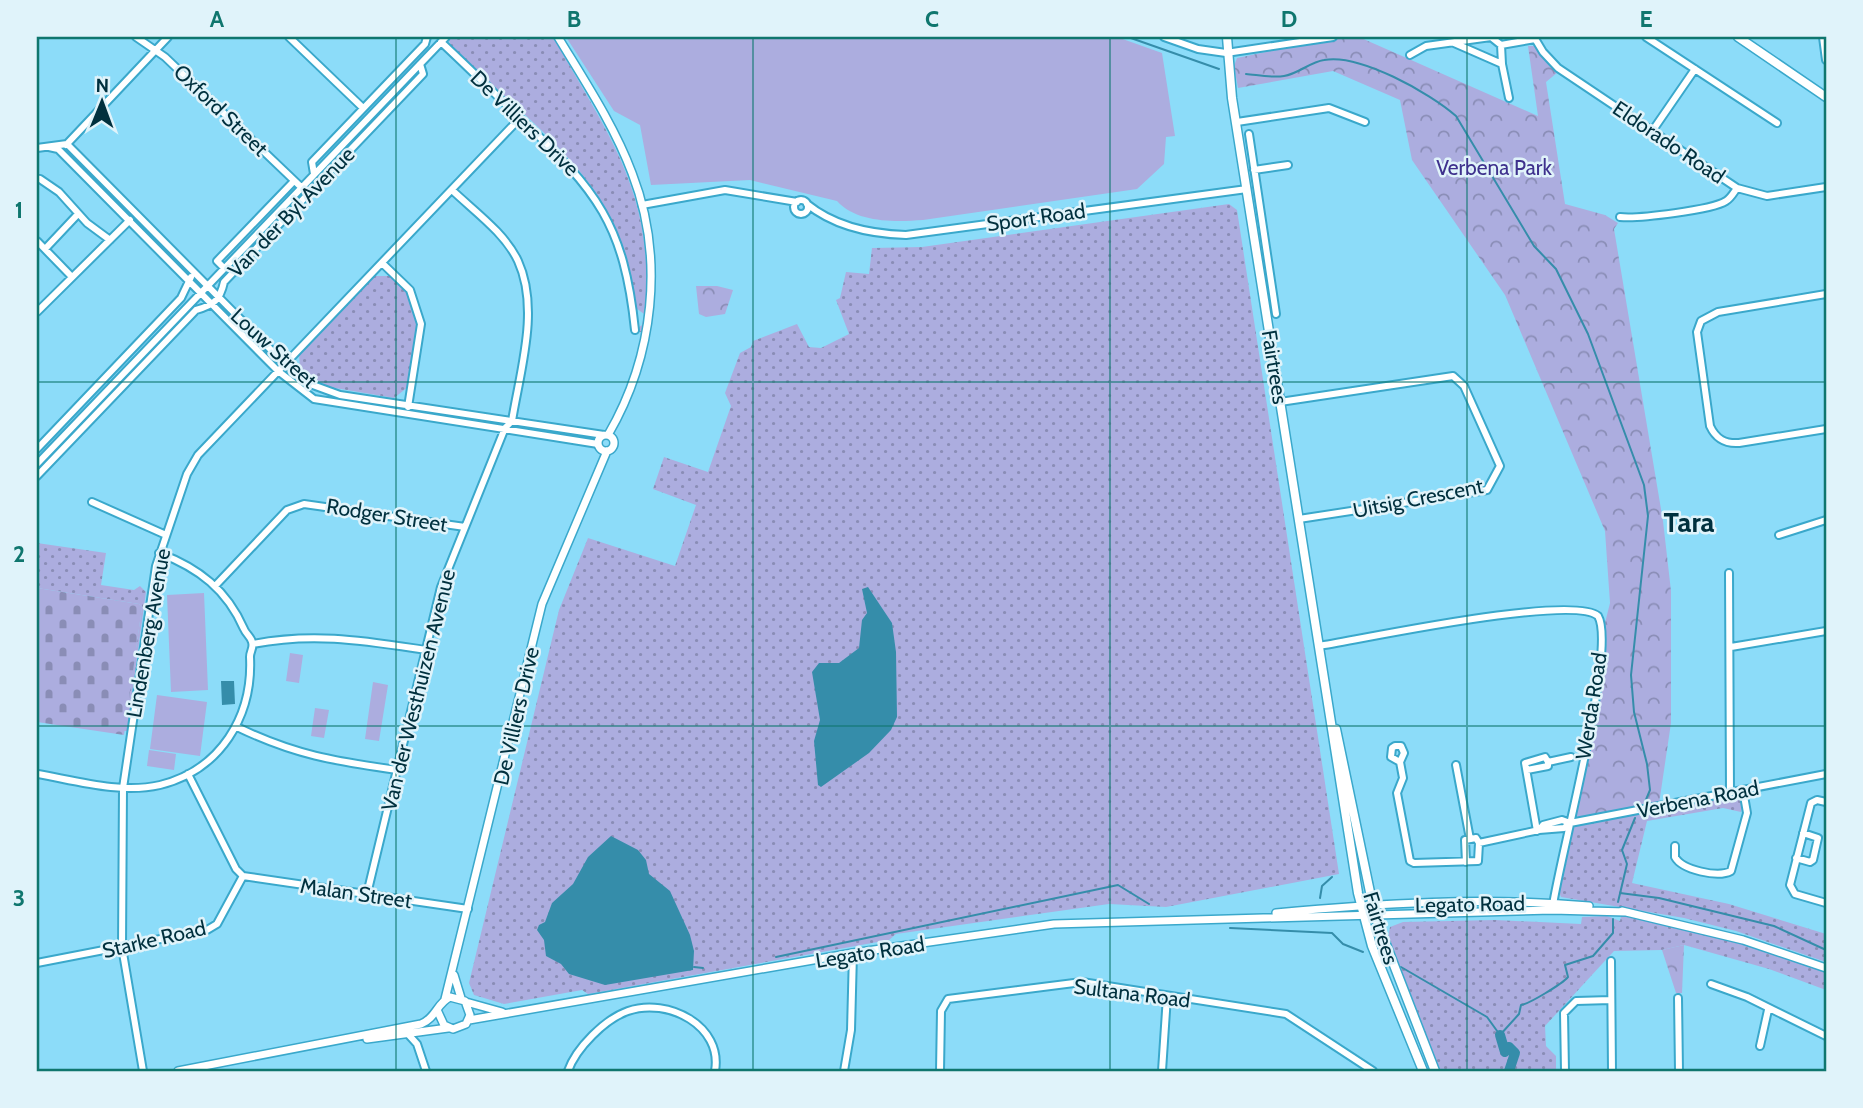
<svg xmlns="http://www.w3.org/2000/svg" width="1863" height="1108" font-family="Cabin,sans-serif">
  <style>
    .grass { fill: url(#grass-dots) }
    .cemetery { fill: url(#cemetery-stones) }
    .park { fill: url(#park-crowns) }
    .garden { fill: #acaddf }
    .water { fill: #358daa }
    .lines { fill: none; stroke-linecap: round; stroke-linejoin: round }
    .stream { stroke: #358daa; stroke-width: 2 }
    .river { stroke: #358daa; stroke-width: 10 }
    .minor-casing { stroke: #3aa8cb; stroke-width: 10 }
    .tertiary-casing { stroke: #3aa8cb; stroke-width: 10 }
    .secondary-casing { stroke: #3aa8cb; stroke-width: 11 }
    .minor { stroke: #fff; stroke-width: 6 }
    .tertiary { stroke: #fff; stroke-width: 7 }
    .secondary { stroke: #fff; stroke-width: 8 }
    .grid { fill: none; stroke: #0f766e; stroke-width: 2; stroke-opacity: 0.55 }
    .labels { text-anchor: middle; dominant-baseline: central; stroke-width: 5; stroke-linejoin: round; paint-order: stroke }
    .street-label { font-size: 21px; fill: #00303e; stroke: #e0f3fa }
    .park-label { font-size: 21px; fill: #3e318d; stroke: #e0f3fa }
    .district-label { font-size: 28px; font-weight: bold; fill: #00303e; stroke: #e0f3fa }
    .neatline { fill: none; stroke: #0f766e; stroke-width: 2.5 }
    .grid-label { font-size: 23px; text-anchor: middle; font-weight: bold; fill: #0f766e }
  </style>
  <defs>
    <pattern id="grass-dots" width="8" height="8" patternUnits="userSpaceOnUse" patternTransform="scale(1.75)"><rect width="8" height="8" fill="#acaddf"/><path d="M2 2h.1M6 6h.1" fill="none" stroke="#8a8db6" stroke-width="1.8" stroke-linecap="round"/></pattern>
    <pattern id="cemetery-stones" width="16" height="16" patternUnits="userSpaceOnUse" patternTransform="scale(1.75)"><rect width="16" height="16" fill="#acaddf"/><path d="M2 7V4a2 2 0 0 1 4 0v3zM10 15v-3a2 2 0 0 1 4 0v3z" fill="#8a8db6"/></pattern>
    <pattern id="park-crowns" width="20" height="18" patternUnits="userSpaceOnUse" patternTransform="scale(1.75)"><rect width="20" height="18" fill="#acaddf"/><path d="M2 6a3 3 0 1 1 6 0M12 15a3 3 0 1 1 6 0" fill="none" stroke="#8a8db6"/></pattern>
  </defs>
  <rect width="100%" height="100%" fill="#8cdcf9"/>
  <path class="grass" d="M452 37H553C614 144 660 202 643 332H638V328L642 325 644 314 636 308C631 275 623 241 607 211 575 152 501 95 452 48L449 41Z
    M1229 204 1237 210 1339 874 1166 907 1109 904 896 934 889 940 588 994 582 990 504 1004 474 995 469 983 559 610 588 538 675 566 696 505 653 489 664 457 708 472 731 406 725 393 740 353 751 347 753 341 797 324 809 347 821 348 849 334 836 300 840 298 846 272 869 274 872 248 922 247Z
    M375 276H390L411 295 417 323 408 387 394 398 329 387 300 370 299 354Z
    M37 543 106 553 101 585 134 590 140 586 146 592 127 731H124L142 607 139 604 37 588Z
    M1736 795 1743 802 1741 812 1723 808 1647 821 1632 883 1729 904 1826 934V962L1736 931 1684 918 1561 897 1559 892 1571 831 1576 825Z
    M1607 916 1620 921 1621 916C1692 924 1760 946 1826 972V990L1769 969 1684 945 1662 950 1614 951 1545 1026 1546 1046 1556 1056V1071H1440L1388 938 1390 927 1403 922 1495 920 1581 924 1582 917Z"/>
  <path class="cemetery" d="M37 588 139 604 142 607 124 735 37 722Z"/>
  <path class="park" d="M1339 37H1359L1538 116 1528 46H1535L1558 72 1546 82 1565 204 1605 215 1618 223 1614 229 1663 521 1671 591V723L1659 804 1581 819 1575 815 1602 680 1605 623 1610 603 1605 531 1505 295 1412 160 1400 100 1333 71 1238 88 1234 66 1237 58Z
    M696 286H717L733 290 725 314 706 317 699 314Z
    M1684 945 1682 993H1676L1662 950Z"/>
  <path class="garden" d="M566 37H1117L1162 53 1175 136 1166 137 1164 164 1137 189 923 220C894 222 857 223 837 201L750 180 651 185 640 125 614 111Z
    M204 593 208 690 171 692 167 595Z
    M290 653 303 655 299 683 286 681Z
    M373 682 388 685 379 741 365 739Z
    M157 695 207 702 200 756 150 749Z
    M315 708 329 710 324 738 311 736Z
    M149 750 176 754 174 770 147 766Z"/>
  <path class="water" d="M868 587 892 623 896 652 897 717 891 730 869 753 821 787 818 785 814 741 820 720 812 672 819 663H839L859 648 862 620 867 613 862 589Z
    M234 681 235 704 222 705 221 681Z
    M611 836 638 850 646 860 649 874 670 891 690 935 694 951 693 970 605 985 569 974 561 964 546 956 544 940 537 930 539 925 545 922 552 903 573 884 588 857Z"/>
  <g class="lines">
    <path class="stream" d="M1128 37 1219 69
      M1246 74C1258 75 1272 78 1284 76 1298 74 1310 62 1324 60 1359 53 1430 93 1456 116L1534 246 1556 269 1588 334 1644 485 1648 516 1631 675 1634 712 1647 764 1650 790 1645 802
      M1620 893 1659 898 1774 926 1826 950
      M1320 898 1322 886 1332 877
      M1618 902 1627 864 1622 850 1635 818
      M1230 928 1332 933 1343 944 1363 952
      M776 957 1118 885 1149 904
      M694 967 703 968
      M1401 967 1487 1017 1500 1035 1519 1014 1521 1005C1529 1004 1562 984 1568 977L1565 965 1593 956 1613 933V919"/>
    <path class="river" d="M1500 1035 1505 1052 1509 1047 1515 1053 1509 1071"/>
    <g class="minor-casing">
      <path id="minor" d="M136 37 165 57 302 188
        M289 37 363 108
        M1164 37 1198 49 1226 53 1333 37
        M1491 37 1501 45 1535 39
        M1534 37 1543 52 1558 68 1737 188 1767 196 1826 187
        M1646 37 1777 123
        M1823 37 1826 60
        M441 42C469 68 495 94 522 120 597 191 624 224 635 330
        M1454 43 1502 64 1501 45
        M1410 55 1426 46 1491 37
        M1502 64 1509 98
        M1237 122 1329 108 1365 122
        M1653 130 1695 69
        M1249 134 1276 314
        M67 144 285 364 310 384 340 395 604 435
        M66 145 168 37
        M49 147 58 149 278 371 314 399 598 444
        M37 148 67 144
        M1254 170 1288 165
        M314 174 312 162 425 44 427 37
        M40 179 59 192 87 223 110 240
        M794 207a7 7 0 1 1 14 0a7 7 0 1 1-14 0Z
        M807 204C834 226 872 234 906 235L1247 189
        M642 205 725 190 797 202
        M1620 217C1638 219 1712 210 1726 201 1731 198 1734 192 1737 188
        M37 241 72 277
        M45 249 78 214
        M382 263 410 290 421 324 408 407
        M224 268 217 261 294 181
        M1826 294 1718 312 1701 321 1697 332 1710 426C1716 439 1725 444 1739 443L1826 429
        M37 312 130 220
        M1280 402 1453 376 1464 386 1500 466 1487 490 1299 519
        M37 449 181 298 191 277
        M37 464 446 37
        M37 476 196 310C214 305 220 300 224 282L423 74 420 64
        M92 502 166 535
        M1779 535 1826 520
        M1729 573 1730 793
        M216 585 287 510 304 504 465 527
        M253 644C314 632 365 641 426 650
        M1319 646C1363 639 1572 594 1598 616 1617 648 1560 856 1553 905
        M1731 647 1826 631
        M237 727C295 755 334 761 397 770
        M1400 762 1391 757 1392 748 1395 746H1401L1404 753 1400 762 1403 778 1397 793 1410 861 1414 863 1478 861 1479 843
        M1548 762 1571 757
        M1456 765 1470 839
        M1527 770 1548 766V762
        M38 774C77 781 121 794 160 785 220 770 253 717 250 657 250 651 254 648 252 642 251 637 246 634 244 629 227 590 199 568 159 553
        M188 774 236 869 243 876
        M1826 802 1817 800 1811 803 1790 885 1795 894 1826 903
        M1539 830 1543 825 1562 820 1570 823
        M1537 831 1525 763 1545 757 1548 762
        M1675 846V857C1682 870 1718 878 1731 871L1747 813 1743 790
        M1796 858 1810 862 1813 860 1818 838 1803 833
        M1466 862 1465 840 1476 838 1479 843 1539 830 1564 828 1570 823 1826 774
        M243 876 468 909
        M367 894 441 587 505 428 512 421C520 371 540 309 518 261 505 233 474 211 452 190
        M1611 961 1612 1071
        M37 963 207 930 217 924 243 876
        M1711 984 1747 997 1826 1036
        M1678 998 1679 1071
        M407 1033 417 1044 426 1071
        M1760 1046 1768 1010
        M143 1071 122 947 123 788 156 566 187 474 198 455 520 118
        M568 1071C576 1048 605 1019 628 1011 668 997 723 1026 715 1071
        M844 1071 851 1030 853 953
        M940 1071 941 1011 948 999 1082 982 1286 1014 1373 1071
        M1162 1071 1167 996
        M1565 1071 1564 1013 1576 1001 1611 1000"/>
    </g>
    <g class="tertiary-casing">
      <path id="tertiary" d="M558 37C584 80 614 125 632 173 665 258 654 356 608 435
        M598 443a8 8 0 1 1 16 0a8 8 0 1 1-16 0Z
        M1622 911 1743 940 1826 968
        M1276 913C1379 903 1485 897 1589 906
        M454 975 461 998
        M445 999 542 604 607 451
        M466 1002 502 1012
        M469 1020 853 953 1054 924 1552 910 1626 912
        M367 1039 448 1028
        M178 1071 421 1024C436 1018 437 1003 450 997L465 1001 470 1015 466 1024 453 1029 444 1025 438 1012"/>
    </g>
    <g class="secondary-casing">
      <path id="secondary" d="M1227 37 1232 98 1358 893 1372 946 1423 1071
        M1738 37 1826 97
        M1336 729 1375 916 1435 1071"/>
    </g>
    <use href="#minor" class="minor"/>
    <use href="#tertiary" class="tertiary"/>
    <use href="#secondary" class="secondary"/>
  </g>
  <path class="grid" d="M396 37V1071M753 37V1071M1110 37V1071M1467 37V1071M37 382H1826M37 726H1826"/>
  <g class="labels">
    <g class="street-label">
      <text transform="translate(221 110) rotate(44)">Oxford Street</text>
      <text transform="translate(525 123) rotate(44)">De Villiers Drive</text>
      <text transform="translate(1669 142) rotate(34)">Eldorado Road</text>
      <text transform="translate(291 212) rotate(-46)">Van der Byl Avenue</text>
      <text transform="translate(1036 217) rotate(-8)">Sport Road</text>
      <text transform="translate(274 348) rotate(42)">Louw Street</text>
      <text transform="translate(1275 367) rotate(81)">Fairtrees</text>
      <text transform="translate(1418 498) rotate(-11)">Uitsig Crescent</text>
      <text transform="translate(387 515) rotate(9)">Rodger Street</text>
      <text transform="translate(148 633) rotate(-80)">Lindenberg Avenue</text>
      <text transform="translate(418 690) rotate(-76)">Van der Westhuizen Avenue</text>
      <text transform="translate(1591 706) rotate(-81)">Werda Road</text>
      <text transform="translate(516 716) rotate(-77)">De Villiers Drive</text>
      <text transform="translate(1698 799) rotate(-11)">Verbena Road</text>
      <text transform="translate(356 893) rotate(8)">Malan Street</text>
      <text transform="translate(1470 904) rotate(-1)">Legato Road</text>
      <text transform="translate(1381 928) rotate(73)">Fairtrees</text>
      <text transform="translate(154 939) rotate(-13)">Starke Road</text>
      <text transform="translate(870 952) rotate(-9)">Legato Road</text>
      <text transform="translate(1132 993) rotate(7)">Sultana Road</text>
    </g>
    <g class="park-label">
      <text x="1494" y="167">Verbena Park</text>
    </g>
    <g class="district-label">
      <text x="1689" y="522">Tara</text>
    </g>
  </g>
  <rect width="1863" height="1108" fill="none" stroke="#e0f3fa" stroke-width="77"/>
  <g transform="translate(102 102) rotate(1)" stroke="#e0f3fa" stroke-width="5" paint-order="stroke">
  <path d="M0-5L12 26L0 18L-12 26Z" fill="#00303e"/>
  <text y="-10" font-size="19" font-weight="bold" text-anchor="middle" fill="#00303e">N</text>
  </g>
  <rect x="38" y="38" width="1787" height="1032" class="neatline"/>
  <g class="grid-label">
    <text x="217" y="27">A</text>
    <text x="574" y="27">B</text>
    <text x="932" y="27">C</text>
    <text x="1289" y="27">D</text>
    <text x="1646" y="27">E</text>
    <text x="19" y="218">1</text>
    <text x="19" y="562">2</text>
    <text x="19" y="906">3</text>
  </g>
</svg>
